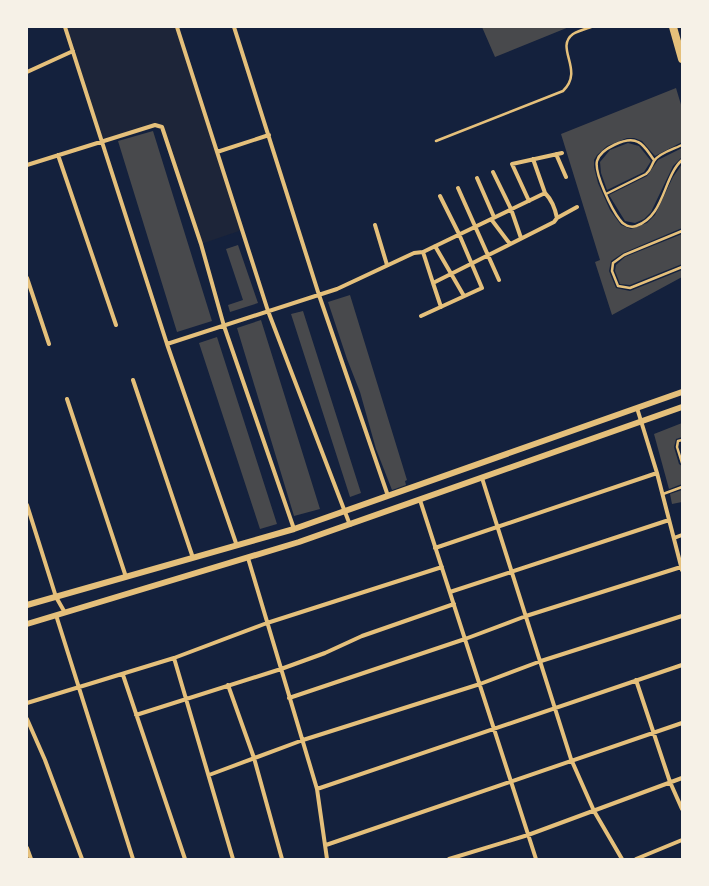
<svg xmlns="http://www.w3.org/2000/svg" width="709" height="886" font-family="Signika,sans-serif">
  <style>
    .green { fill: #1d2539 }
    .building { fill: #48494c }
    .lines { fill: none; stroke-linecap: round; stroke-linejoin: round }
    .service { stroke: #e5c07b; stroke-width: 2.5 }
    .minor { stroke: #e5c07b; stroke-width: 4 }
    .tertiary { stroke: #e5c07b; stroke-width: 6 }
    .primary { stroke: #e5c07b; stroke-width: 8 }
  </style>
  <rect width="100%" height="100%" fill="#14213d"/>
  <path class="green" d="M65 27H177L242 230 201 244 160 125 103 140Z"/>
  <path class="building" d="M482 27H569L495 57Z
    M676 88 682 108V142L655 156 642 141 634 138H627L607 146 597 155 594 160V167L598 183 610 210 621 225 631 229 647 223 655 215 673 177 682 164V228L623 253 611 261 609 271 616 288 630 291 682 270V277L612 315 595 262 600 260 561 134Z
    M153 131 212 321 177 332 118 141Z
    M628 143 639 146 651 161 644 172 607 190 601 173 600 162 610 150Z
    M682 148V157L673 166 651 212 644 219 635 223 625 221 609 195 647 176 658 160Z
    M682 234V264L630 285 620 284 615 271 616 265 625 257Z
    M238 245 258 303 230 312 228 305 243 300 226 249Z
    M350 295 407 480 405 481 406 485 392 490 376 449 360 392 347 359 328 302Z
    M303 311 361 493 350 497 291 314Z
    M261 320 320 509 294 516 237 328Z
    M217 337 277 524 260 529 199 343Z
    M682 423V437L676 439 674 447 679 464 682 466V484L669 489 654 434Z
    M682 490V502L672 504 670 494Z"/>
  <g class="lines">
    <path class="service" d="M436 141 563 91C585 70 554 48 573 34 578 31 585 29 591 27
      M654 160C650 155 645 145 638 142 627 136 600 149 597 161 594 173 612 210 620 220 623 225 630 228 636 226 665 216 663 177 682 160
      M606 194 646 174C651 170 651 166 654 161 659 153 674 149 682 145
      M682 231 624 255 613 263 612 271 618 286 630 288 682 267
      M682 440 678 441 677 447 682 463
      M663 494 682 487"/>
    <path class="minor" d="M65 27 167 344 237 546
      M177 27 268 311 350 525
      M234 27 319 295 388 496
      M27 72 73 51
      M217 152 269 135
      M556 154 566 177
      M58 155 116 325
      M533 159 545 193
      M27 165 155 125 162 127 201 244 224 326 294 529
      M493 172 511 209 521 238
      M477 178 494 217
      M458 188 499 280
      M529 201 512 164 562 153
      M557 218 577 207
      M491 219 510 244
      M375 225 387 265
      M435 246 464 296
      M27 278 49 344
      M433 283 441 307
      M421 316 482 288 459 234 440 196
      M167 344 337 289 414 253 423 252 545 193C552 200 555 208 557 218L554 222 433 283 423 252
      M133 380 193 558
      M67 399 126 577
      M637 408 657 473 682 570
      M482 478 571 759 594 811 622 859
      M420 500 536 859
      M27 505 56 597 64 611
      M674 538 682 535
      M435 548 657 473
      M248 558 317 789 327 859
      M450 592 669 520
      M56 615 133 859
      M174 658 233 859
      M123 675 185 859
      M636 680 670 782 682 809
      M228 685 254 758 282 859
      M289 698 465 639 526 616 681 567
      M27 703 174 658 267 623 442 567
      M136 715 281 669 325 653 362 636 454 604
      M27 719 45 760 82 859
      M209 775 303 740 480 684 541 661 682 616
      M317 789 682 665
      M326 845 682 723
      M27 848 31 859
      M449 859 528 835 682 778
      M636 859 682 840"/>
    <path class="tertiary" d="M27 605 294 529 682 392
      M27 624 299 542 682 407"/>
    <path class="primary" d="M673 27 682 59"/>
  </g>
  <rect width="709" height="886" fill="none" stroke="#f6f1e7" stroke-width="56"/>
</svg>
